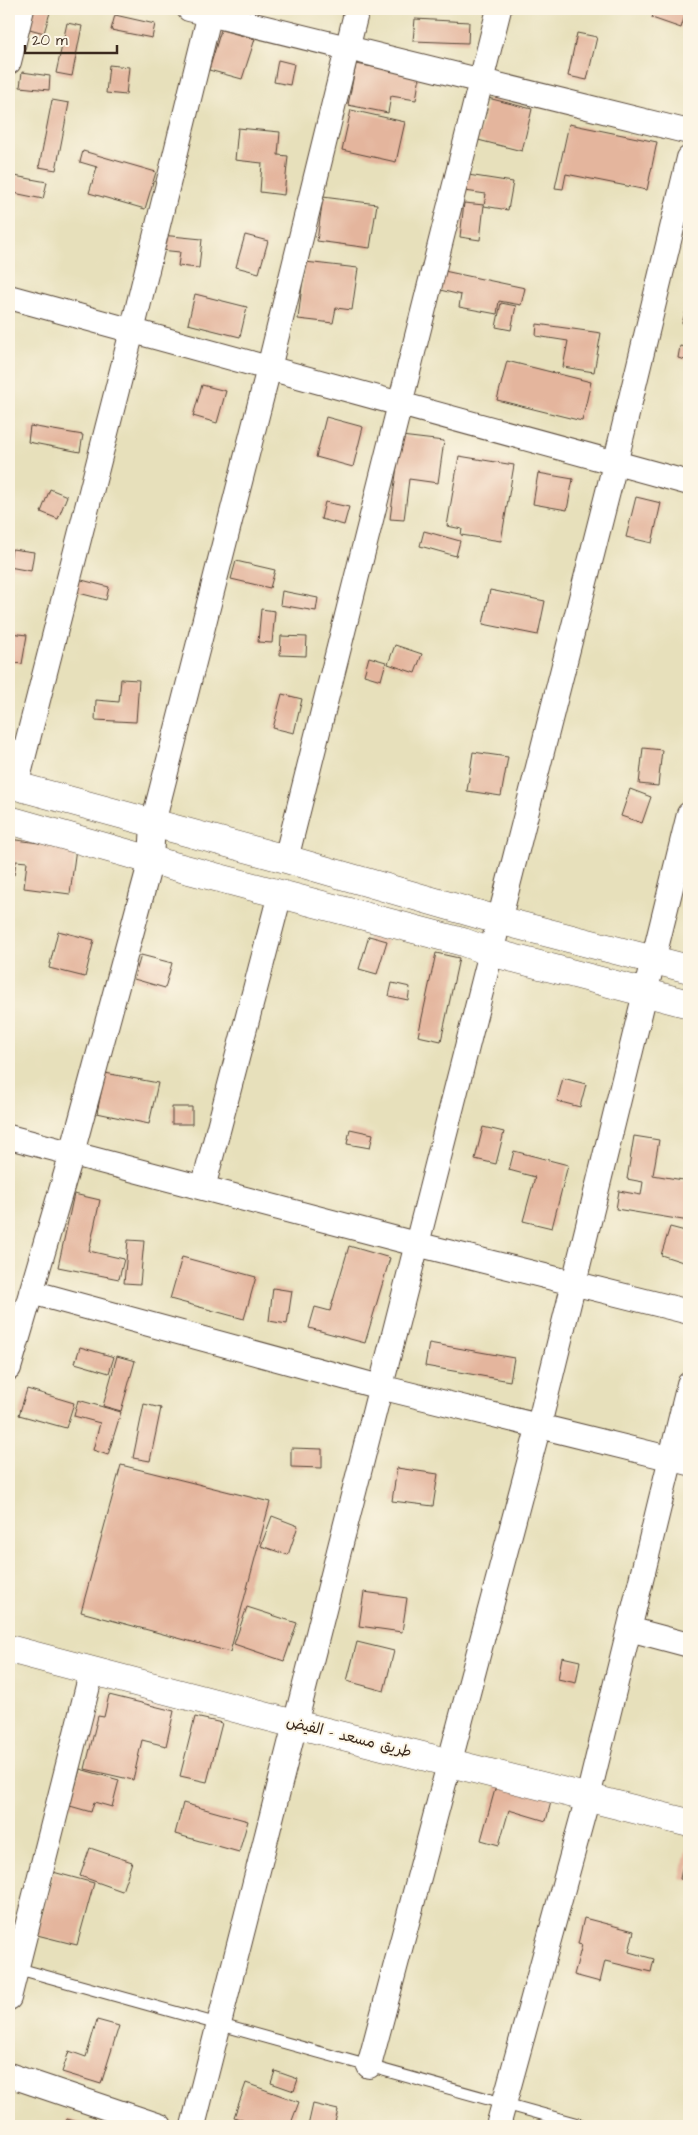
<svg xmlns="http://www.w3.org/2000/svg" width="698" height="2135" font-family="'Architects Daughter','Playpen Sans Arabic',sans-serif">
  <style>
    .building { fill: #e4b59d }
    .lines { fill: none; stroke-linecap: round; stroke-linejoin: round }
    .lane-casing { stroke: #554536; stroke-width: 13 }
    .street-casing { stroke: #554536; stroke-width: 26 }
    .secondary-casing { stroke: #554536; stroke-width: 29 }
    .primary-casing { stroke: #554536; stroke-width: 29 }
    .lane { stroke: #fff; stroke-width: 11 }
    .street { stroke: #fff; stroke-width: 24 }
    .secondary { stroke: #fff; stroke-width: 28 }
    .primary { stroke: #fff; stroke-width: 28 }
    .labels { text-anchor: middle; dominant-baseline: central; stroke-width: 4; stroke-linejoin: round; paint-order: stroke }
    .street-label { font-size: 15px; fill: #3b2a1e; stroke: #fcf5e5 }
  </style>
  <rect width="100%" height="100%" fill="#fcf5e5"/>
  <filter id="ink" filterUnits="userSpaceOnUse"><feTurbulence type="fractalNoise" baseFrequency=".02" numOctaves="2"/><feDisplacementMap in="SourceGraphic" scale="10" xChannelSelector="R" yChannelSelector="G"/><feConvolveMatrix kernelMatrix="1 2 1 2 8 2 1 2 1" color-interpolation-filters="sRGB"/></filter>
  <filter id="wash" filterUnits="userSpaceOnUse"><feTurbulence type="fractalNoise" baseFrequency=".0096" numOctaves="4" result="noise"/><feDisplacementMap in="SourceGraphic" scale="20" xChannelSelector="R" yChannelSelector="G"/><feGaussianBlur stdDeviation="1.12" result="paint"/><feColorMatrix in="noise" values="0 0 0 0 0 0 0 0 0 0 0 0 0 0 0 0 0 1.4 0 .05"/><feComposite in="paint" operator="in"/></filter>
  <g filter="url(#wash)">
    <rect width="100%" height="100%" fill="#e7e0bb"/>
    <g id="blocks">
      <path class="building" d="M31 9H51L44 33 26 28Z
        M655 9H687L681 28 652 18Z
        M115 15 155 24 152 38 111 30Z
        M415 19 469 22 468 43 413 41Z
        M67 23 82 26 72 76 56 73Z
        M221 30 255 39 242 79 209 70Z
        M577 33 597 37 587 80 568 76Z
        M278 60 294 64 290 85 274 82Z
        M356 64 420 75 416 100 391 96 388 113 348 105Z
        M109 65 129 67 126 95 106 93Z
        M22 72 50 76 49 90 20 87Z
        M488 98 532 109 522 151 478 140Z
        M52 100 69 103 56 170 39 167Z
        M351 110 405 122 396 162 342 150Z
        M569 124 657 142 647 190 566 174 563 189 555 188Z
        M238 128 280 132 278 155 288 156 284 195 260 192 262 163 235 160Z
        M83 151 156 172 145 209 89 193 97 167 80 162Z
        M9 175 47 182 43 199 9 192Z
        M468 175 513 182 508 210 484 206 486 194 465 191Z
        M323 197 377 204 370 248 317 241Z
        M9 203 15 204 13 216 9 215Z
        M464 203 484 205 480 240 460 237Z
        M161 235 202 239 199 268 178 266 180 252 160 250Z
        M245 235 268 241 259 273 236 267Z
        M9 250 14 251 10 272H9Z
        M305 262 358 268 352 310 336 308 333 323 298 319Z
        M444 271 525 288 521 305 499 301 497 314 459 307 461 295 440 290Z
        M195 294 247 307 240 337 188 324Z
        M689 301V325L682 323Z
        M501 303 516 306 511 330 496 327Z
        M537 324 601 333 594 372 563 367 568 341 536 336Z
        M680 346 689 348V361L678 358Z
        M507 361 591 382 582 421 497 400Z
        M202 385 226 391 217 423 193 416Z
        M326 417 363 427 353 467 316 457Z
        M30 426 83 435 80 452 28 442Z
        M401 436 444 441 438 483 409 479 404 520 390 519Z
        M459 456 514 465 501 541 461 535 462 529 447 526Z
        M538 473 573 479 567 510 533 504Z
        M50 489 67 496 58 519 41 512Z
        M636 497 661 503 652 543 626 537Z
        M325 502 349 507 344 525 321 519Z
        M424 531 460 541 456 556 420 546Z
        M12 549 34 552 31 571 9 567Z
        M236 561 275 570 270 588 231 579Z
        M74 578 109 587 106 600 71 591Z
        M490 590 545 601 538 635 483 624Z
        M282 591 318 598 316 611 280 605Z
        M261 609 275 611 272 643 258 642Z
        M10 633 27 635 22 664 9 662Z
        M281 636 307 637 306 656 280 655Z
        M395 645 422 654 415 673 388 664Z
        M369 657 386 662 381 680 364 675Z
        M121 679 139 680 136 722 95 720 96 700 119 702Z
        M282 694 302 699 294 733 273 728Z
        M643 748 662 750 658 786 639 784Z
        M473 752 508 757 501 796 467 791Z
        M630 789 651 797 642 823 621 816Z
        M9 839 76 848 70 894 24 888 27 862 16 861 14 875 9 874Z
        M58 931 94 940 85 977 49 968Z
        M369 936 387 941 377 974 359 969Z
        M436 953 459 958 441 1041 418 1036Z
        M141 955 172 963 165 988 134 979Z
        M392 983 410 987 408 1000 389 996Z
        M105 1073 158 1083 149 1124 97 1113Z
        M563 1078 586 1084 580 1107 557 1101Z
        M172 1107H192V1124H172Z
        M483 1127 504 1132 496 1164 475 1159Z
        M350 1129 373 1134 370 1148 347 1144Z
        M634 1136 659 1140 653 1175 689 1181V1221L616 1209 619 1191 641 1195 643 1182 627 1179Z
        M514 1151 568 1165 552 1228 523 1221 535 1177 509 1170Z
        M74 1194 100 1200 89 1251 124 1259 119 1279 58 1267Z
        M670 1227 689 1232V1264L661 1255Z
        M128 1240 144 1241 140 1284 124 1283Z
        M349 1246 390 1258 365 1343 309 1328 315 1307 330 1311Z
        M182 1257 256 1277 244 1319 170 1299Z
        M273 1288 292 1291 287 1324 269 1321Z
        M429 1343 514 1358 510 1381 425 1366Z
        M80 1347 114 1357 109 1373 75 1363Z
        M117 1356 135 1361 121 1411 103 1406Z
        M27 1389 74 1403 66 1428 19 1415Z
        M78 1400 121 1412 108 1455 93 1450 100 1423 74 1416Z
        M144 1404 161 1408 150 1461 133 1458Z
        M291 1448 322 1449V1468L291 1467Z
        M121 1465 270 1502 230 1652 81 1612Z
        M397 1468 438 1474 433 1506 392 1501Z
        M272 1516 298 1526 288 1555 261 1546Z
        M364 1592 407 1598 402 1632 359 1626Z
        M247 1607 297 1623 284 1661 234 1644Z
        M357 1642 394 1651 384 1691 347 1681Z
        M562 1657 580 1661 576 1683 558 1679Z
        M109 1695 174 1711 166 1746 142 1740 133 1780 85 1769 98 1716 104 1717Z
        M195 1717 222 1723 207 1782 180 1776Z
        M80 1769 119 1780 112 1807 94 1802 91 1812 70 1806Z
        M497 1782 552 1798 546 1821 509 1810 499 1845 481 1840Z
        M183 1803 248 1821 239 1852 175 1834Z
        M688 1840H689V1881L680 1879Z
        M90 1848 132 1862 122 1891 80 1876Z
        M53 1872 94 1883 77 1945 37 1935Z
        M584 1918 634 1931 629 1952 654 1959 651 1972 605 1961 600 1982 574 1975 582 1945 578 1944Z
        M97 2020 119 2026 101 2084 62 2072 69 2051 86 2057Z
        M275 2071 298 2079 294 2091 271 2083Z
        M246 2083 299 2102 290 2126H254L255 2125 234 2117Z
        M313 2104 338 2110 334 2126H308Z
        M67 2119 91 2126H65Z"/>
    </g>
  </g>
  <g filter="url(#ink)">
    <use href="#blocks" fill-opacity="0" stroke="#554536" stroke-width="1"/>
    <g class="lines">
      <g class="lane-casing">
        <path id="lane" d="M16 1968 585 2126"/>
      </g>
      <g class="street-casing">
        <path id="street" d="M189 9 689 132
          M9 62 22 9
          M9 297 689 483
          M16 786 132 331 211 9
          M286 859 499 9
          M9 1137 416 1244 689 1312
          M203 1188 280 894
          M31 1292 380 1387 689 1463
          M9 1368 72 1153 151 860 153 823 269 368 357 9
          M629 1629 689 1645
          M9 1998 92 1670
          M369 2066 539 1425 689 814
          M9 2075 160 2126
          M193 2126 615 464 689 158
          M498 2126 588 1797 689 1384"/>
      </g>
      <g class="secondary-casing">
        <path id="secondary" d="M9 784 286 859 498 920 689 969
          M9 820 151 860 463 942 490 952 689 1004"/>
      </g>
      <g class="primary-casing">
        <path id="primary" d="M9 1649 295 1724 689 1823"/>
      </g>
      <use href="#lane" class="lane"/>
      <use href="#street" class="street"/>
      <use href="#secondary" class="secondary"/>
      <use href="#primary" class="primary"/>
    </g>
  </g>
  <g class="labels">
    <g class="street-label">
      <text transform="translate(349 1737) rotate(14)">طريق مسعد - الفيض</text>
    </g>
  </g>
  <rect width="698" height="2135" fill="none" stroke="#fcf5e5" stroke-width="30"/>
  <path d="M25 45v8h92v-8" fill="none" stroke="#3b2a1e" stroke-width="2.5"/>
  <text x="32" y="45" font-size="15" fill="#3b2a1e" stroke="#fcf5e5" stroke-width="4" paint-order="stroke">20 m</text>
</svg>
